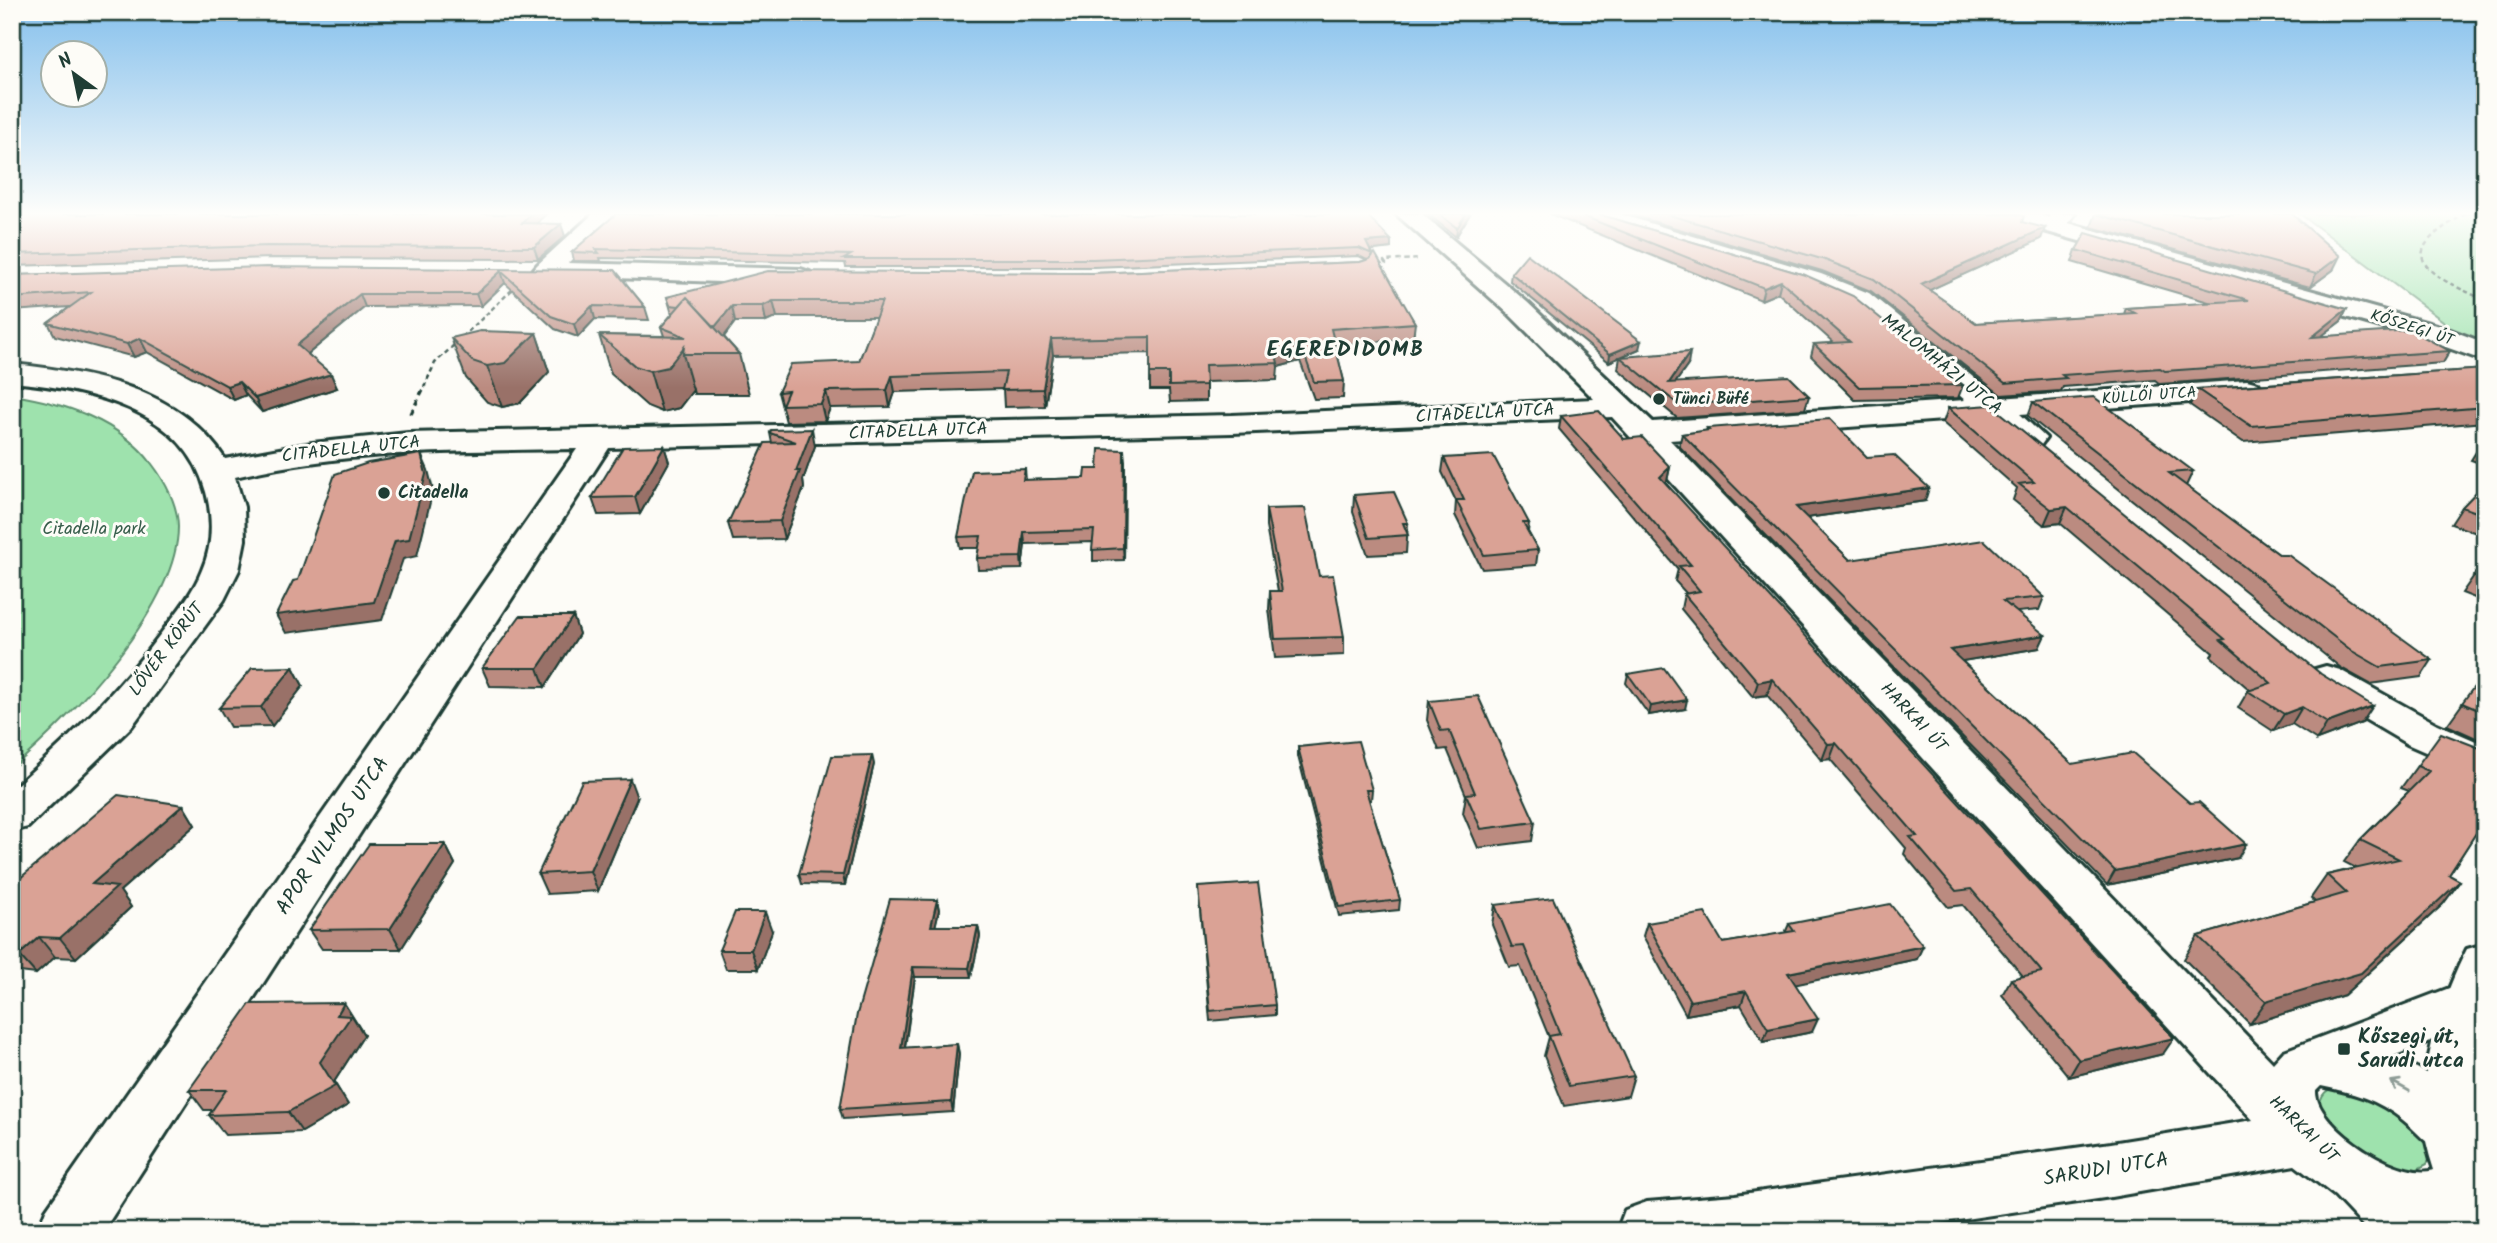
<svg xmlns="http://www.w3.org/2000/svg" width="2497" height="1243" font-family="Kalam,sans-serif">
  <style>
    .green { fill: #9ee2ad; stroke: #5e9070; stroke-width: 2 }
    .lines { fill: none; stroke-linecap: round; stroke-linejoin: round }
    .minor-casing { stroke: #1f3d34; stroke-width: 6 }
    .major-casing { stroke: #1f3d34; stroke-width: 6 }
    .path-far1 { stroke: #1f3d34; stroke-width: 2.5; stroke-dasharray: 4.5 3.5; stroke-linecap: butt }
    .path { stroke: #1f3d34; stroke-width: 3.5; stroke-dasharray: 6 4.5; stroke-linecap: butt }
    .minor { fill: #fdfcf7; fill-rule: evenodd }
    .major { fill: #fdfcf7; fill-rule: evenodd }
    .wall { fill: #bb8b80; stroke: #1f3d34; stroke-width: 2 }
    .shaded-wall { fill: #997168; stroke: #1f3d34; stroke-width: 2 }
    .building { fill: #daa295; stroke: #1f3d34; stroke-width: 2 }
    .oneway { stroke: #8e9c96 }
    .poi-dot { fill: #1f3d34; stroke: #fdfcf7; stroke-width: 2.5 }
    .labels { text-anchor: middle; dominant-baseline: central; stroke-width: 6; stroke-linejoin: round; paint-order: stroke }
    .far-street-label { font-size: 16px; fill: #1f3d34; stroke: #fdfcf7 }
    .far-poi-label { font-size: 16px; font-weight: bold; fill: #1f3d34; stroke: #fdfcf7; text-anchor: start }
    .street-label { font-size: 18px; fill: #1f3d34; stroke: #fdfcf7 }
    .poi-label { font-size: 18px; font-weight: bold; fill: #1f3d34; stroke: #fdfcf7; text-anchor: start }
    .park-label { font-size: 18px; fill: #385e4c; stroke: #fdfcf7 }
    .far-district-label { font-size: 21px; font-weight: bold; letter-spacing: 2px; fill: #1f3d34; stroke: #fdfcf7 }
    .near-street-label { font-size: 21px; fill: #1f3d34; stroke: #fdfcf7 }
    .near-poi-label { font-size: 21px; font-weight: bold; fill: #1f3d34; stroke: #fdfcf7; text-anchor: start }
  </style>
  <rect width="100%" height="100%" fill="#fdfcf7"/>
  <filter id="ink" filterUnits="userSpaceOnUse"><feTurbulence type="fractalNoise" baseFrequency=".0143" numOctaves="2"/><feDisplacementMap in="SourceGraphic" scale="14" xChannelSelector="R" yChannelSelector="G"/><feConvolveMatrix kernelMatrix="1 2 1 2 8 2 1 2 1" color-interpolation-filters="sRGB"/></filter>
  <g filter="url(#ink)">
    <path class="green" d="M2300 214H2485V346L2451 334 2443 321Z
      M12 395C64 403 119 420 152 464 165 481 178 505 178 527 178 606 70 719 12 768Z
      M2341 1085 2357 1086 2424 1130 2432 1155 2427 1164 2416 1170H2401L2348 1148 2319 1108C2321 1093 2326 1089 2341 1085Z"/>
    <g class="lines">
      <g class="minor-casing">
        <path id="minor" d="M593 214H618L568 263 801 269 810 272 814 277 810 282 801 285 537 275 533 270 537 265Z
          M1396 214H1422L1527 302 1653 422 1965 400 1851 305 1803 284 1587 219 1583 214H1619L1821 274 1869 293 1999 398 2247 380 2258 383 2262 389 2258 395 2247 398 2020 414 2046 438 2041 445C2017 451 2003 431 1985 417L1670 440 2273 1063 2284 1051 2452 987 2471 980 2485 985V1019L2391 1057C2428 1070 2464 1094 2481 1130L2472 1148 2485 1153V1201C2477 1217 2455 1222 2439 1226L2440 1231H2368L2335 1196 2295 1165 2111 1197 1885 1231H1617L1625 1210 1647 1202 1735 1195 2111 1143 2253 1120 1612 417 1232 433 609 448 103 1231H38L46 1210 577 449C462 451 347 450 235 477L244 507 245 540 239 570 224 600 132 726 28 827 12 831V789C68 740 118 691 162 632 177 612 193 593 202 570 213 545 213 518 206 492 184 408 87 389 12 382V364C91 372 179 388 225 459L312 443 408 433 1232 415 1594 399 1509 314ZM2321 1086C2353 1093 2377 1099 2403 1120 2418 1132 2428 1147 2446 1154L2440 1167C2410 1189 2314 1127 2316 1091Z
          M2051 214H2075L2063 230H2047L2043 225Z
          M2326 666 2340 670 2437 724 2485 745V778L2407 744 2312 688 2306 679 2312 670Z"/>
      </g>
      <g class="major-casing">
        <path id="major" d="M1998 214H2036L2443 327 2485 343V361L2423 339 2002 219Z
          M2485 944V1060L2480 1113 2485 1143V1231H2458C2445 1199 2429 1164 2424 1130 2417 1076 2442 997 2467 949Z"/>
      </g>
      <path class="path-far1" d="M2466 214C2389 255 2426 274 2485 300
        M1378 265 1386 264 1384 261 1419 259
        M424 387 435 363 515 287"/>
      <path class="path" d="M411 414 425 385"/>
      <use href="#minor" class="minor"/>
      <use href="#major" class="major"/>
    </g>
    <path class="wall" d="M12 214H546L537 224 565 236 538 259 272 258 12 266Z
      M616 214 1391 248 1370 250 1372 254V257L1415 323 1413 339 1335 345 1344 381 1343 398 1314 399 1300 361 1278 367 1277 380 1206 382V401L1170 402 1169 390H1150V353L1053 355 1045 406 1004 407 1003 389 895 392 890 407 830 408 825 421 786 422 778 392 859 361 876 317H777L766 322H735L724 337 739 354 749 394H694L693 390 679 408 662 412 647 406 611 374 599 335 664 336 661 327 672 314 667 297 1093 273 1360 262 1367 260 1359 256 1094 267H846L845 263 600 258 601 261H574L572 252Z
      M1428 214H1470L1456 237Z
      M1550 214H1598L1805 275 1963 385 1958 398 1855 400 1811 356 1814 344 1834 343 1778 293 1761 300Z
      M1628 214H2016L2022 222 2041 239 1929 290 1976 323 2124 314 2126 308 2212 303 2072 262 2076 250 2347 309 2341 321 2321 336 2450 351 2443 363 2160 384 2155 380 2063 387 2061 391 2001 395 1871 291 1822 271Z
      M2096 214 2333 270 2310 287 2091 227Z
      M615 270 645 307 649 320 595 319 578 337 555 329 505 283 481 306 365 307 308 354 337 388 262 412 246 395 234 400 147 352 134 357 55 336 48 323 70 307 12 311V275Z
      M1511 273 1639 349 1609 362 1510 281Z
      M536 333 549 372 520 403 502 407 487 402 466 378 451 338Z
      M1620 357 1688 365 1675 383 1809 396 1805 409 1677 418 1618 369Z
      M2485 369V422L2243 442 2190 405 2197 389Z
      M2033 402 2193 471 2186 486 2280 555 2432 660 2421 677 2370 684 2341 668 2028 416Z
      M1948 408 2362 723 2317 740 2292 724 2273 731 2238 708 2248 691 2250 690 2211 656 2213 653 2060 523 2044 525 2013 500 2017 488 1943 423Z
      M1561 416 1624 439 1670 467 1667 481 1665 483 2163 1054 2069 1077 2002 995 2011 979 2023 976 1963 905 1948 907 1904 854 1906 848 1830 759 1822 760 1767 695 1753 697 1681 609 1684 594 1686 593 1675 581 1678 569 1559 429Z
      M1707 428 1867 457 1925 501 1807 518 1850 560 2044 597 2039 610 2017 612 2039 648 1962 661 2072 764 2238 858 2107 885 1679 446 1682 434 1706 431Z
      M770 433 815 446 803 480 804 488 784 539 733 540 728 523 772 443Z
      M2485 440V465L2471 460 2481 444Z
      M664 446 669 462 640 514 598 515 592 498Z
      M1444 458 1529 523 1528 532 1538 550 1536 565 1482 569 1455 515 1456 501 1442 472Z
      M1125 461 1124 560 1093 561V542L1025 544 1022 569 978 570 977 558 979 548H960L958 537 1025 469 1026 480 1085 478 1098 469Z
      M2485 483V536L2451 524 2462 507Z
      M1354 495 1408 523 1406 553 1368 555 1353 512Z
      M1266 509 1319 576 1344 637V655L1275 658 1269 609 1270 591H1278L1266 527Z
      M2485 560V602L2462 593Z
      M573 616 579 634 545 687 490 686 482 668Z
      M293 667 303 686 272 726 230 727 219 708Z
      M1628 674 1685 709 1649 715 1626 683Z
      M2480 679 2485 681V742L2447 725Z
      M1429 701 1535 822 1532 841 1478 848 1463 813 1466 795 1447 749 1439 750 1427 720Z
      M1298 747 1372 790 1371 800H1369L1400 900 1399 910 1339 916 1298 756Z
      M2485 750V825H2481L2449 875 2460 881 2443 904 2344 995 2250 1024 2184 959 2198 936 2315 902 2311 898 2327 875 2356 868 2344 862 2360 840 2409 791 2401 788 2417 766Z
      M874 764 845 885 802 884 799 874Z
      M637 798 598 891 547 894 538 874Z
      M183 805 195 825 120 891 131 907 76 958 55 957 36 974 12 971V885Z
      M445 844 455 864 401 949H322L309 930Z
      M1198 887 1275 1005V1015L1210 1021Z
      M937 900 939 910 935 926H978L980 936 971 977H915L905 1048 957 1044 959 1054 953 1112 843 1119 840 1109Z
      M1495 905 1634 1076 1628 1096 1564 1106 1544 1056 1549 1037 1520 966 1509 967 1492 925Z
      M1647 923 1723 943 1785 933 1789 924 1917 959 1795 984 1812 1032 1763 1042 1741 1005 1686 1015 1643 936Z
      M772 931 758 969H726L719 950Z
      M344 1003 364 1035 334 1082 348 1105 302 1132 225 1135 209 1115 213 1110H204L189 1090Z"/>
    <path class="shaded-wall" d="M531 214H546L526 235 522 223Z
      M1466 214H1470L1456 237 1457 228Z
      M561 224 565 236 538 259 534 247Z
      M2045 228 2041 239 1917 296 1921 284Z
      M1391 240V248L1365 251 1366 242Z
      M2340 256 2333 270 2310 287 2316 274Z
      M501 271 505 283 481 306 476 294Z
      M1781 281 1778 293 1761 300 1764 288Z
      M360 294 365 307 303 358 297 345Z
      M773 301 777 317 766 322 763 306Z
      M592 306 595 319 578 337 574 324Z
      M732 306 735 322 716 347 712 330Z
      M2347 309 2341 321 2305 349 2312 337Z
      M536 333 549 372 520 403 502 407 487 366Z
      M140 338 147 352 134 357 127 344Z
      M1051 339 1053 355 1045 406 1043 389Z
      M1641 341 1639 349 1609 362 1610 354Z
      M1301 345 1300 361 1278 367 1275 351Z
      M684 347 683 354 693 390 679 408 662 412 650 371Z
      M1690 352 1688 365 1666 396 1669 383Z
      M331 374 337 388 262 412 255 398Z
      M892 376 895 392 890 407 887 390Z
      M239 382 246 395 234 400 227 386Z
      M826 391 830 408 825 421 821 404Z
      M812 429 815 446 803 480 804 488 784 539 780 521 796 471Z
      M664 446 669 462 640 514 635 497Z
      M1124 450 1125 461 1124 560 1123 548Z
      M421 454 428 470 433 490 417 556 403 559 382 620 286 633 276 615Z
      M1670 467 1667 481 1657 491 1660 477Z
      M1929 488 1925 501 1792 520 1796 507Z
      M2067 507 2060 523 2044 525 2051 509Z
      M1024 532 1025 544 1022 569 1021 557Z
      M573 616 579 634 545 687 538 668Z
      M2045 635 2039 648 1945 664 1950 650Z
      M293 667 303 686 272 726 261 707Z
      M1772 679 1767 695 1753 697 1758 682Z
      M1687 700 1685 709 1649 715 1651 706Z
      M2373 706 2362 723 2317 740 2327 723Z
      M2302 707 2292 724 2273 731 2284 714Z
      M1836 743 1830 759 1822 760 1828 744Z
      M872 755 874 764 845 885 843 875Z
      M630 779 637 798 598 891 590 871Z
      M183 805 195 825 120 891 131 907 76 958 60 938 92 884Z
      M445 844 455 864 401 949 390 929Z
      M2246 844 2238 858 2107 885 2115 871Z
      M2460 881 2443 904 2344 995 2250 1024 2266 1001Z
      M937 900 939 910 933 936 931 926Z
      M765 912 772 931 758 969 751 950Z
      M978 926 980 936 971 977 969 968Z
      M39 937 55 957 36 974 19 955Z
      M1923 946 1917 959 1784 987 1788 973Z
      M913 967 915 977 903 1058 901 1048Z
      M1746 991 1741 1005 1686 1015 1690 1001Z
      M344 1003 364 1035 334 1082 348 1105 302 1132 288 1112 320 1062 337 1015Z
      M1818 1019 1812 1032 1763 1042 1768 1029Z
      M2174 1038 2163 1054 2069 1077 2079 1060Z
      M957 1044 959 1054 953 1112 951 1102Z"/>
    <path class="building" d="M12 214H531L522 223 561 224 534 247 267 246 12 254Z
      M616 214H1366L1391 240 1366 242 1372 254 1359 248 1093 259H844L851 255 596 249 599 253 572 252Z
      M1439 214H1466L1457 228Z
      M1578 214H1598L1805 275 1853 296 1963 385 1859 387 1814 344 1850 342 1781 281 1764 288Z
      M1666 214H2016L2024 216 2022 222 2045 228 1921 284 1976 323 2135 313 2126 308 2249 300 2076 250 2086 233 2347 309 2312 337 2411 330 2450 351 2165 371 2160 368 2062 375 2066 378 2005 383 1874 279 1825 260Z
      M2096 214H2292L2340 256 2316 274Z
      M1375 253 1415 323 1331 329 1344 381 1314 382 1301 345 1275 351 1278 363 1205 365 1206 385 1169 386V373H1150V337L1051 339 1043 389 1002 390 1006 372 892 376 887 390 826 391 821 404 782 405 788 391 778 392 791 364 859 361 882 301H773L763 306H732L715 327 687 297 679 306 670 305 667 297 768 271 1093 273 1360 262 1370 259Z
      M1527 254 1641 341 1610 354 1511 273Z
      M266 267 615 270 645 307 592 306 574 324 551 316 501 271 476 294H360L297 345 331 374 255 398 239 382 227 386 140 338 127 344 48 323 91 292 12 298V275Z
      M687 297 739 354H683L684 347 668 367 650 371 635 366 599 335 686 337 661 327Z
      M480 331 536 333 505 363 487 366 472 361 451 338Z
      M1690 352 1669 383 1789 376 1809 396 1679 405 1620 357Z
      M2485 369V407L2251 426 2197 389Z
      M2094 397 2193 471 2169 473 2280 555H2288L2432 660 2380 667 2352 651 2033 402Z
      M1991 405 2321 674 2373 706 2327 723 2302 707 2284 714 2248 691 2271 683 2221 640 2225 639 2067 507 2051 509 2019 484 2034 482 1948 408Z
      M1599 411 1624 439 1642 437 1670 467 1660 477 2174 1038 2079 1060 2011 979 2042 972 1971 889 1956 891 1910 837 1917 836 1836 743 1828 744 1772 679 1758 682 1684 594 1700 591 1679 566 1691 565 1561 416Z
      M1830 419 1867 457 1894 455 1929 488 1796 507 1850 560 1984 540 2044 597 2003 601 2045 635 1950 650 2072 764 2133 753 2190 803 2199 802 2246 844 2115 871 1682 434 1709 430 1707 428Z
      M812 429 796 471H800L780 521 728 523 765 443 796 442 770 433 771 430Z
      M664 446 635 497 592 498 623 447Z
      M1099 449 1124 450 1123 548 1092 550 1094 530 1024 532 1021 557 977 558 981 536 958 537 972 471 1025 469 1023 480 1085 478 1086 469H1098Z
      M421 454 426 474 409 539 395 541 374 602 276 615 293 581 298 580 335 474 368 463Z
      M1493 455 1529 523H1523L1538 550 1484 555 1456 500H1464L1444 458Z
      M2485 483V515L2462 507Z
      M1394 492 1408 523H1403L1408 535 1369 538 1354 495Z
      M1305 508 1319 576 1333 575 1344 637 1275 639 1270 591H1282L1266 509Z
      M2485 560V580L2473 576Z
      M520 616H573L538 668H482Z
      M293 667 261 707 219 708 252 668Z
      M1664 668 1687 700 1651 706 1628 674Z
      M2480 679 2485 681V713L2462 703Z
      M1478 696 1535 822 1481 829 1466 794 1475 793 1449 730 1441 731 1429 701Z
      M2441 733 2485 750V819L2449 875 2460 881 2361 973 2266 1001 2198 936 2346 893 2327 875 2399 859 2360 840 2429 771 2417 766Z
      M1358 741 1372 790H1366L1400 900 1339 907 1298 747Z
      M872 755 843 875 799 874 832 756Z
      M630 779 590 871 538 874 582 781Z
      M118 795 183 805 92 884 117 887 60 938 39 937 19 955 12 954V885Z
      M369 844H445L390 929 309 930Z
      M1258 883 1275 1005 1210 1011 1198 887Z
      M1553 898 1634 1076 1569 1086 1549 1036 1560 1034 1524 946 1512 947 1495 905Z
      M890 899 937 900 931 926H978L969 968 913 967 901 1048 957 1044 951 1102 840 1109 857 1014Z
      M1890 904 1923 946 1788 973 1818 1019 1768 1029 1746 991 1690 1001 1647 923 1705 913 1723 943 1794 931 1789 924Z
      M735 912H765L751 950H719Z
      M344 1003 337 1015 351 1016 320 1062 335 1086 288 1112 209 1115 226 1090H189L250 1004Z"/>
    <defs><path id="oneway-shaft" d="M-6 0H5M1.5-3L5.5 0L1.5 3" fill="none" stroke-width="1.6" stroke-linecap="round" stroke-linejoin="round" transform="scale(1.75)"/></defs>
    <use class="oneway" href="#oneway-shaft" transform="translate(2400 1086) rotate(-151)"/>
  </g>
  <linearGradient id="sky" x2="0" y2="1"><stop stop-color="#85c0ec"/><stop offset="0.55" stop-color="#fefefb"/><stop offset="1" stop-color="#fefefb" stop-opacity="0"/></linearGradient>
  <rect width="2497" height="388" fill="url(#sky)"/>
  <g class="poi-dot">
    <circle cx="1659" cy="399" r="7"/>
    <circle cx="384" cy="493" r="7"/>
    <rect x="2337" y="1042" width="14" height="14" rx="3.5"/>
  </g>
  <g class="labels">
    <g class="far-street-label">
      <text transform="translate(2412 328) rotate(18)">KŐSZEGI ÚT</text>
      <text transform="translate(2149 396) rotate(-4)">KÜLLŐI UTCA</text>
    </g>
    <g class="far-poi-label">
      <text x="1673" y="399">Tünci Büfé</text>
    </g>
    <g class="street-label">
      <text transform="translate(1941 365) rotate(39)">MALOMHÁZI UTCA</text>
      <text transform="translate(1485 414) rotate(-3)">CITADELLA UTCA</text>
      <text transform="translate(918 432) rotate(-2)">CITADELLA UTCA</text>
      <text transform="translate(351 450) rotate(-6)">CITADELLA UTCA</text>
      <text transform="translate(167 650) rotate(-53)">LŐVÉR KÖRÚT</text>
      <text transform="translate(1913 718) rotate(47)">HARKAI ÚT</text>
      <text transform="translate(2303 1130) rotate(44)">HARKAI ÚT</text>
    </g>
    <g class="poi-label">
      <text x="398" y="493">Citadella</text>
    </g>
    <g class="park-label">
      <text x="94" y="529">Citadella park</text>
    </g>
    <g class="far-district-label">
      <text x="1346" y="350">EGEREDIDOMB</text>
    </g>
    <g class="near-street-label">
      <text transform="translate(333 836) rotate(-56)">APOR VILMOS UTCA</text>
      <text transform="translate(2106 1170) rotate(-9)">SARUDI UTCA</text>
    </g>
    <g class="near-poi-label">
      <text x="2358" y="1037">Kőszegi út,<tspan x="2358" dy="24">Sarudi utca</tspan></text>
    </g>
  </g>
  <rect width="2497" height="1243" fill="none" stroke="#fdfcf7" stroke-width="42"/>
  <rect x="21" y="21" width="2455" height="1201" fill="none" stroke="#1f3d34" stroke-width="2.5" filter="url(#ink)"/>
  <g transform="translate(74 74) rotate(327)"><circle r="33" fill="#fdfcf7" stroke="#a4b0a9" stroke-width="2"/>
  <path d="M0-5L12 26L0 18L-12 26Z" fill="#1f3d34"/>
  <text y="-10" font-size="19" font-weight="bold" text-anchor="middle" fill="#1f3d34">N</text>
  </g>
</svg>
